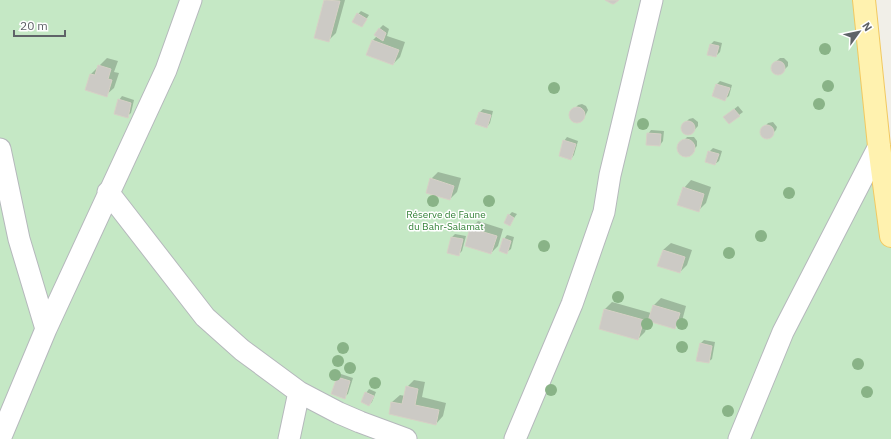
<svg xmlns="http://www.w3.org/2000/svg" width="891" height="439" font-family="'IBM Plex Sans',sans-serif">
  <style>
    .green { fill: #c5e8c5 }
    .shadow { fill: #0003 }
    .building { fill: #cccac5; stroke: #d6d1c6 }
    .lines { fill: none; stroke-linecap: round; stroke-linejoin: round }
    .minor-casing { stroke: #b5b8bc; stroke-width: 23 }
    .major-casing { stroke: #f2c960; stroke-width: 24 }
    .minor { stroke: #fff; stroke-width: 21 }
    .major { stroke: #fff2af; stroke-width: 22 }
    .tree { fill: #89b387 }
    .labels { text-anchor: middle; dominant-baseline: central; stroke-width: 3; stroke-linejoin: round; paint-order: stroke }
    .park-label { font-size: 10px; fill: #348238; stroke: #fff }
  </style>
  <rect width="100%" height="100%" fill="#f1efe8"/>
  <path class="green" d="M0 0H864L891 236V439H0Z"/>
  <path class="shadow" d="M326 0H345L336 33 328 41 316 37Z
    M361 11 369 15 362 26 358 14Z
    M383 25 389 29 387 36 405 42 400 57 393 64 368 55 373 40 377 36 379 29Z
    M714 41 722 43 720 52 716 56 711 44Z
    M107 58 118 61 114 72 119 73 114 88 106 95 91 74Z
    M780 58H784L788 62V66L781 73H775L772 70 773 64Z
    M720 81 732 85 729 96 725 99 713 96 717 84Z
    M122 96 134 100 131 113 127 116 119 100Z
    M582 104 586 106 588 110 585 116 581 120 577 122 573 120 570 114 578 105Z
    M738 106 743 112 739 115 728 114Z
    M483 109 493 111 490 123 487 127 477 124 480 112Z
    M693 118 698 122V126L691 134 687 135 683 133 681 127 689 119Z
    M773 122 777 127 776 130 769 137H766L762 135V130L768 123Z
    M651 130 664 131 663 141 660 145 648 134Z
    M567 137 578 141 574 155 571 159 564 141Z
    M687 137H694L697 141V146L688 155H683L680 151 679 146Z
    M713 148 722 151 719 161 715 164 709 152Z
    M438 172 461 178 457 192 450 199 431 179Z
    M691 180 711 187 706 203 698 211 684 188Z
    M512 212 517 214 509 225V215Z
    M478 221 503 229 498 246 491 253 471 229Z
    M455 234 466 236 462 251 459 254 448 252 452 237Z
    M507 235 514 237 511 249 507 252 504 239Z
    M671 243 692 250 687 265 680 272 663 250Z
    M661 298 686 306 682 321 674 328 649 320 645 332 638 339 600 328 605 309 612 302 651 313 654 305Z
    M704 340 715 342 712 359 708 362 700 344Z
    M341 374 353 378 348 394 344 397 333 394 338 377Z
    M414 380 425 382 422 397 446 403 443 416 436 424 392 402 400 395 405 396 407 387Z
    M369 389 376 392 372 402 369 405 366 393Z"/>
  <path class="building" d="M324 0 340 1 329 42 314 38Z
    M605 0H619L614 4H612Z
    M357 13 367 19 362 27 352 22Z
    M379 28 386 33 383 41 374 35Z
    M372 40 399 50 393 65 366 55Z
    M710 44 719 46 716 57 707 55Z
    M771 68a7 7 0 1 1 14 0a7 7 0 1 1-14 0Z
    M98 65 111 69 108 79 112 80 107 97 85 90 90 74 95 75Z
    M716 84 730 88 725 101 712 96Z
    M118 99 131 103 128 118 114 114Z
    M569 115a8 8 0 1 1 16 0a8 8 0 1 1-16 0Z
    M734 109 740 116 729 124 723 117Z
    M479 112 491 115 487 128 475 124Z
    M681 128a7 7 0 1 1 14 0a7 7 0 1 1-14 0Z
    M760 132a7 7 0 1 1 14 0a7 7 0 1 1-14 0Z
    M647 133 661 134 660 146 646 145Z
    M677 148a9 9 0 1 1 18 0a9 9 0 1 1-18 0Z
    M563 140 576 144 571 160 559 156Z
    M708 151 719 154 715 165 705 162Z
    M430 178 454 186 450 200 426 193Z
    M683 187 704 194 699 212 677 205Z
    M508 214 514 218 510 226 504 223Z
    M470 228 497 236 491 254 465 246Z
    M451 237 463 239 459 256 447 253Z
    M503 238 511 241 507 254 499 251Z
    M663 250 685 257 680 273 657 266Z
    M653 305 680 313 675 329 648 321Z
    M604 309 644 320 638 340 599 329Z
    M700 343 712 346 709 363 696 361Z
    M337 377 350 381 345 399 331 394Z
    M406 386 418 389 415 405 439 410 436 425 389 414 391 402 402 404Z
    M365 392 374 396 369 406 361 402Z"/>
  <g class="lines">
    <g class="minor-casing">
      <path id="minor" d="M0 149 19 239 46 329
        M108 192 205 317 242 350 299 392 339 413 360 422 406 439
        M0 439 46 329 166 70 191 0
        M289 439 299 392
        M515 439 572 304 604 212 610 175 652 0
        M739 439 783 332 879 146"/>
    </g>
    <g class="major-casing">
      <path id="major" d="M864 0 879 146 891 236"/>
    </g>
    <use href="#minor" class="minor"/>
    <use href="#major" class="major"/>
  </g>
  <g class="tree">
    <circle cx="825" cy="49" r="6"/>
    <circle cx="828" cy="86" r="6"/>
    <circle cx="554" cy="88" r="6"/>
    <circle cx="819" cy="104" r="6"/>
    <circle cx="643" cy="124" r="6"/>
    <circle cx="789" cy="193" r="6"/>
    <circle cx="433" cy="201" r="6"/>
    <circle cx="489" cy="201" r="6"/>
    <circle cx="761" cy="236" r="6"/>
    <circle cx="544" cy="246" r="6"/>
    <circle cx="729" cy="253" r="6"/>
    <circle cx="618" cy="297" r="6"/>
    <circle cx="647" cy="324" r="6"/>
    <circle cx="682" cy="324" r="6"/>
    <circle cx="682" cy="347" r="6"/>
    <circle cx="343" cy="348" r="6"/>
    <circle cx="338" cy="361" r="6"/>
    <circle cx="858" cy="364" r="6"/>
    <circle cx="350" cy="368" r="6"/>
    <circle cx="335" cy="375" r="6"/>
    <circle cx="375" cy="383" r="6"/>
    <circle cx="551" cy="390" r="6"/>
    <circle cx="867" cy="392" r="6"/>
    <circle cx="728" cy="411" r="6"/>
  </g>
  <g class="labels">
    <g class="park-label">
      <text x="446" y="214">Réserve de Faune<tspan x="446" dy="12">du Bahr-Salamat</tspan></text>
    </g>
  </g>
  <g transform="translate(859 32) rotate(57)" stroke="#ffffff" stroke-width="3" paint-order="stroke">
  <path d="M0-3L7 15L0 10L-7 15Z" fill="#5f6368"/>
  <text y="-6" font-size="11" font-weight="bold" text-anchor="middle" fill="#5f6368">N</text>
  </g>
  <path d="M14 30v6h51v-6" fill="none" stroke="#5f6368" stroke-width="2"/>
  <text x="20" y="30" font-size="12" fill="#5f6368" stroke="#ffffff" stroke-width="3" paint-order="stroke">20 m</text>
</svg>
